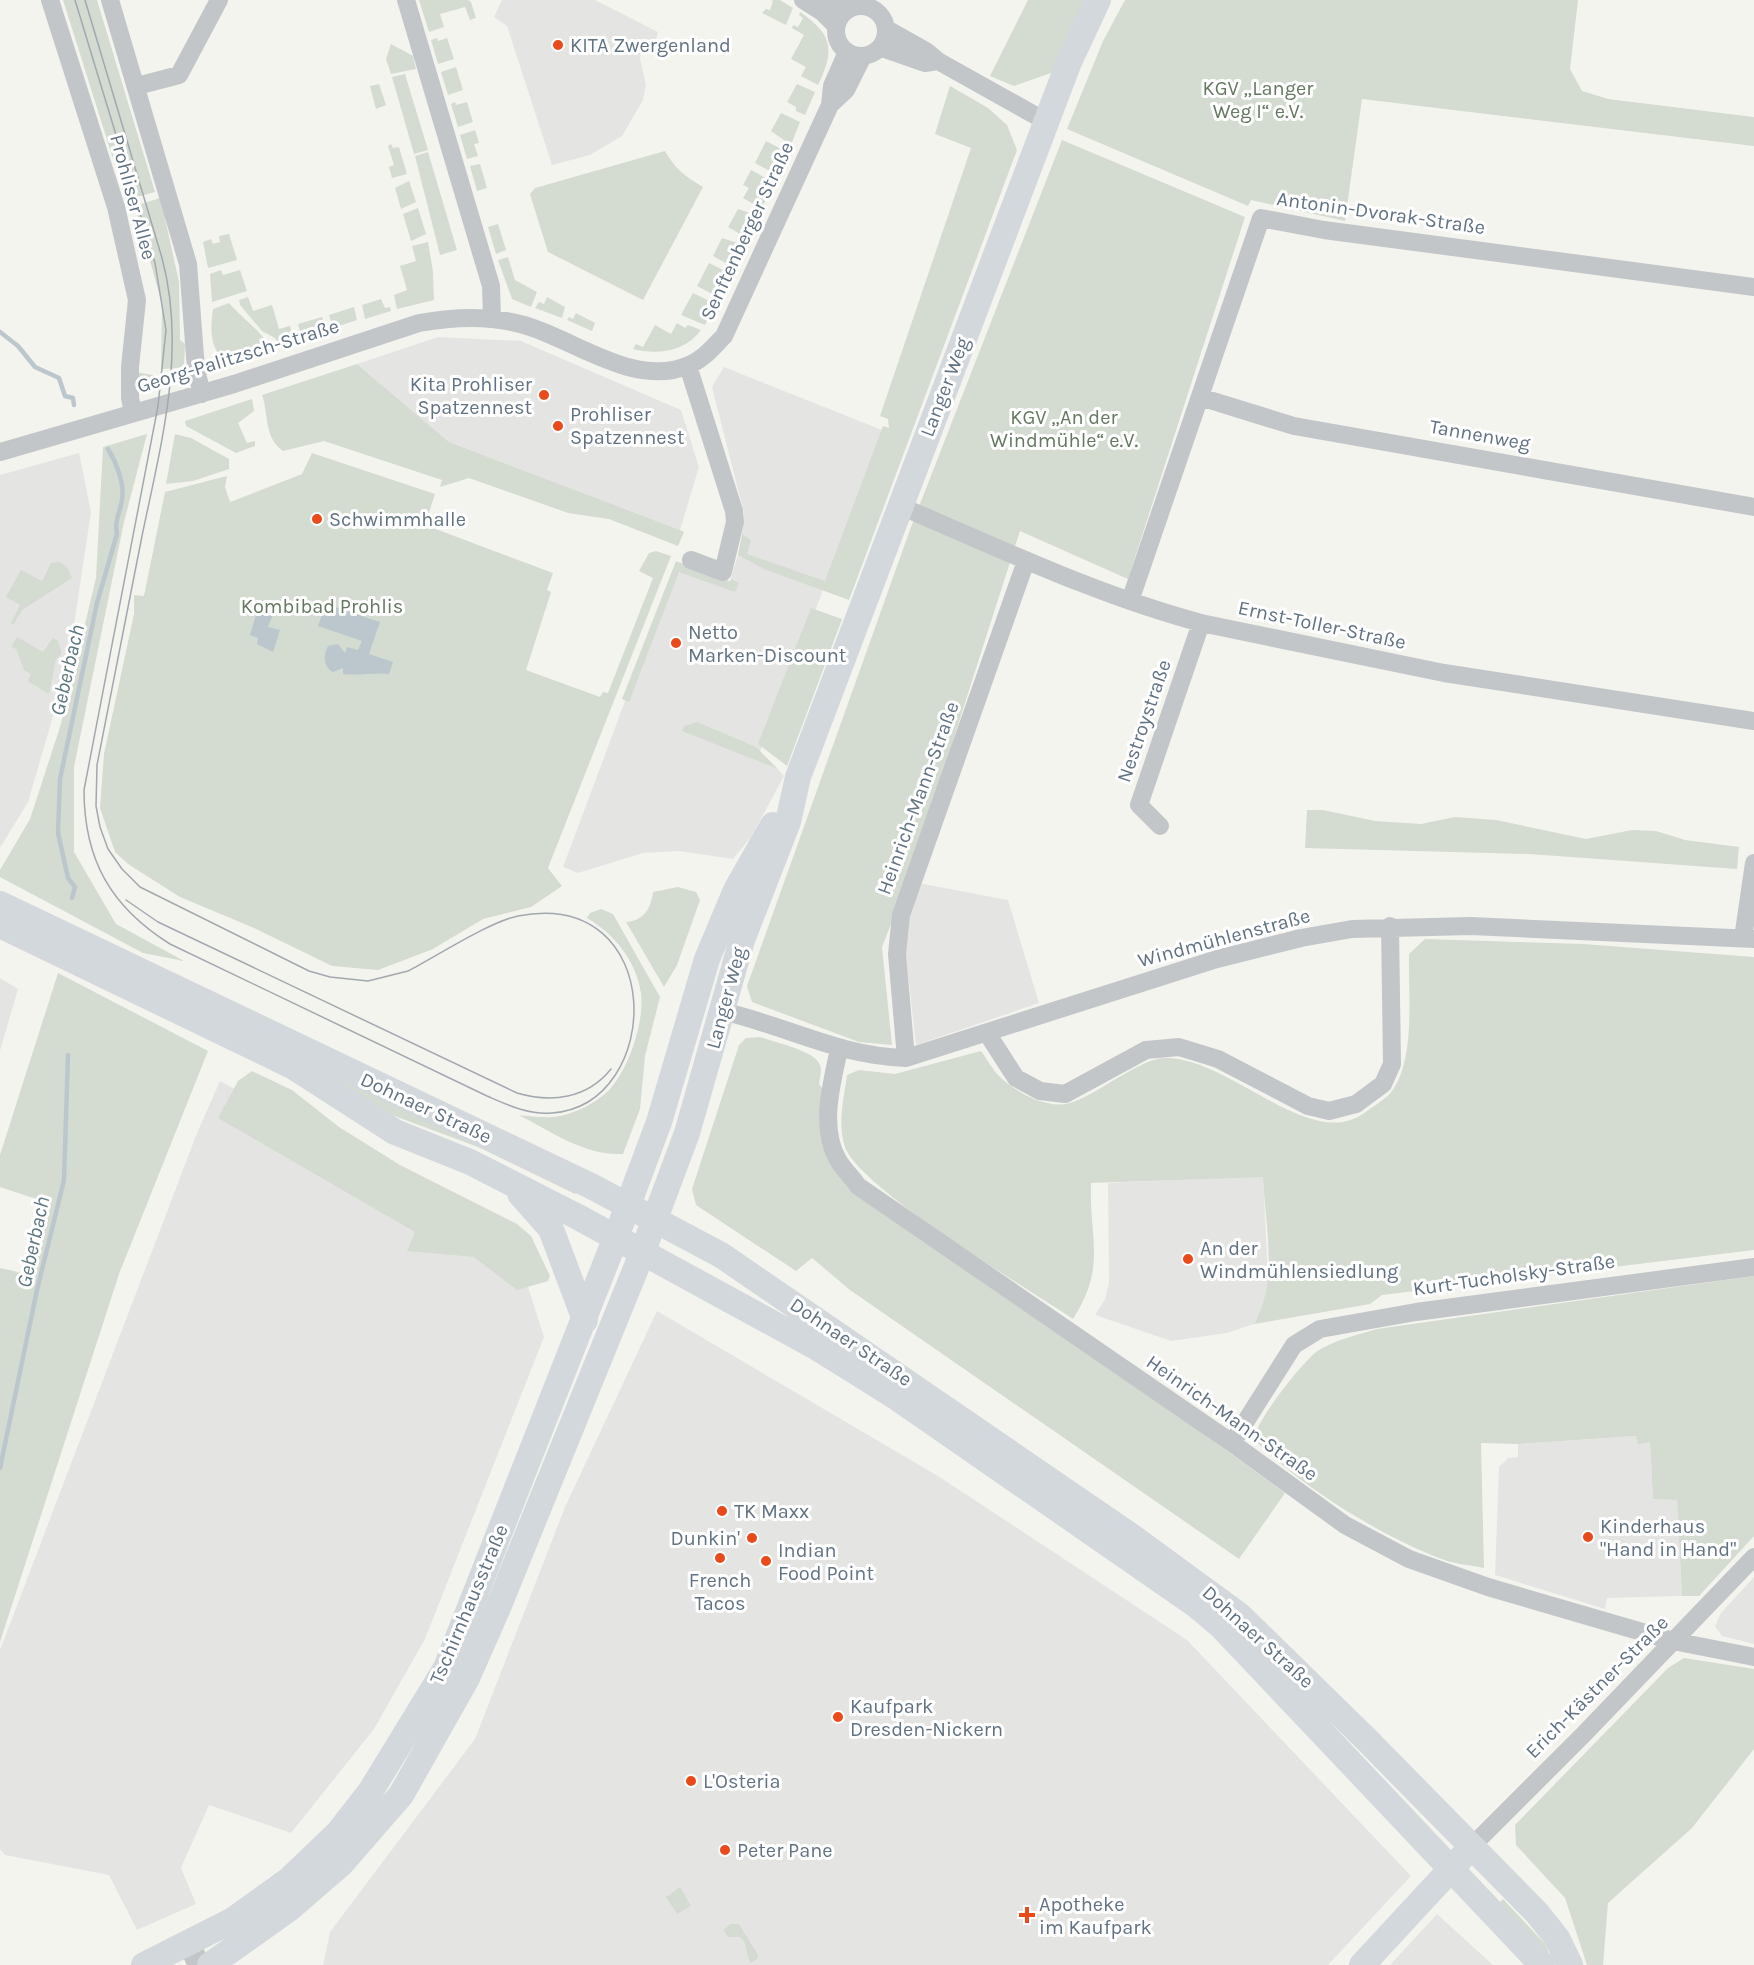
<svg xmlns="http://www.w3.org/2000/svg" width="1754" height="1965" font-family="Karla,sans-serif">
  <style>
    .built { fill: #e4e5e3 }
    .green { fill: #d4dbd0 }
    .water { fill: #bbc7cc }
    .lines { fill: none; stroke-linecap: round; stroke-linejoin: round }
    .stream { stroke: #bbc7cc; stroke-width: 4.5 }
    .minor { stroke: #c3c6c9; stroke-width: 18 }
    .tertiary { stroke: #c3c6c9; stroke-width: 22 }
    .secondary { stroke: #d2d8dc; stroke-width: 26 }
    .tram { stroke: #a2a8ae; stroke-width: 1.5 }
    .poi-dot { fill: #ea4919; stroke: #fff; stroke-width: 2 }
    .labels { text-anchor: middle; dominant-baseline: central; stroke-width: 6; stroke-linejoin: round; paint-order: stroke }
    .poi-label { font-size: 20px; fill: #617382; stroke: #fff; text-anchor: start }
    .park-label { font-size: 20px; fill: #657860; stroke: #fff }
    .street-label { font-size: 20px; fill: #617382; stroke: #fff }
    .water-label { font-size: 21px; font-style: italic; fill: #5c777f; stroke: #fff }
  </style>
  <rect width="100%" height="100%" fill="#f4f4ef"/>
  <path class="built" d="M502 0H595L658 32 655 43 641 52 640 59 646 85 643 100 622 136 590 155 552 165 507 26 494 17Z
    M438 337 521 341 681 410 699 467 680 530 449 442 357 364Z
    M724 367 882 430 776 717 756 760 778 769 784 776 751 837 733 859 679 851 643 853 578 873 563 867 677 562 730 581 741 545 744 513 712 387Z
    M79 453 91 512 68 665 28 802 0 848V475Z
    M918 883 1008 900 1039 1003 916 1045 903 930Z
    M0 978 18 989 0 1051Z
    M220 1081 443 1203 516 1249 544 1337 425 1639 374 1729 291 1833 209 1805 181 1868 196 1904 137 1930 109 1875 5 1855 0 1849V1650L197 1133Z
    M1263 1176 1268 1278 1264 1306 1254 1324 1227 1333 1171 1341 1095 1315 1105 1299 1109 1282 1108 1183Z
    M657 1311 938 1476 1187 1640 1411 1876 1328 1965H323L330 1932 475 1739 565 1507Z
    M1637 1436 1650 1441 1653 1499 1677 1500 1682 1596 1607 1598 1605 1609 1495 1575 1499 1467 1508 1458 1518 1457V1444Z
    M1754 1577V1644L1722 1636 1715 1626 1721 1613Z
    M1437 1914 1493 1965H1390Z"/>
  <path class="green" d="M63 0H97L155 192 126 200Z
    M419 0H468L471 2 476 18 470 20 465 7 440 14 444 27 429 32Z
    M771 0H780L793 8 786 25 762 13 766 9 770 10 773 1Z
    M1028 0H1085L1051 73 1014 86 990 76Z
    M1125 0H1578L1570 69 1582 91 1608 99 1754 117V146L1362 99 1345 221 1251 200 1248 206 1067 129 1103 41Z
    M800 12C833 35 835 50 818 85L801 76 806 67 791 59 804 35 792 28 793 25 798 27 803 18 799 15Z
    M437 38 438 41 447 38 454 59 438 64 431 40Z
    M391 44 413 56 416 69 391 74 386 59Z
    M456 67 463 90 448 95 441 72Z
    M405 74 428 150 414 154 392 77Z
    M379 84 386 105 376 109 370 86Z
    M797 84 815 92 805 115 796 111V107L787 102Z
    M950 86 988 108 1007 125 1017 150 849 600 764 569 738 555 742 534 751 540 747 554 825 581 883 426 889 428 888 419 880 416 971 148 935 134Z
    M455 102 456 105 467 102 473 122 458 127 451 104Z
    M781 113 800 122 791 145 771 131Z
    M475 130 479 143 474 144 478 156 467 159 460 135Z
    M1062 140 1245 217 1128 579 1020 531 908 881 882 947 892 1045 859 1042 752 1002 747 986 911 527Z
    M766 141 787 152 777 175 755 163Z
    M391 144 393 148 399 147 407 174 392 178 389 167 394 165 388 146Z
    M665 151C675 169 686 177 703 187L643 300 548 252 530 194 535 188Z
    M428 152 457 250 440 255 415 156Z
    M480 164 487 188 477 191 470 166Z
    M751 170 773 182 762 209 743 198 749 188 743 185Z
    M409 181 416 202 401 209 395 188Z
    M163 197 164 214 179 282 180 340 185 344 184 368 161 369 162 304 135 206Z
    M418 208 426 234 411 241 403 214Z
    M738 209 759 216 747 238 728 227Z
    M498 224 506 250 496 254 488 227Z
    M229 234 237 260 208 268 203 242 211 239 213 244 220 242 219 236Z
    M722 238 744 245 734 268 713 256Z
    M428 242 433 272 434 300 397 309 394 295 407 290 400 266 416 261 412 246Z
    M508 257 515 280 537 292 531 307 512 299 498 260Z
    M709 263 731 274 720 298 697 286Z
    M221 270 223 275 240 270 247 291 212 302 210 274Z
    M693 293 716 304 705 325 681 315Z
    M248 297 253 311 272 305 279 329 290 326 294 340 279 344 275 338 262 331 240 305 239 300Z
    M547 297 565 307 562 318 535 308 539 302 544 304Z
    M381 299 385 308 390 307 391 311 365 319 362 305Z
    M229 303C241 317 263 333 270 347L235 358 220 356C209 342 211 325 213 309Z
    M354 307 357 320 333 328 329 315Z
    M576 313 595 323 592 331 567 320 569 317 573 319Z
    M322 317 326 330 302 338 298 324Z
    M677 323 685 328 688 325 701 330C685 352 658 355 633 349L636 344 643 347 655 325 671 334Z
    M357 364 449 442 680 530 684 532 678 546 609 519 568 513 469 478 440 487 442 480 324 441 283 451C264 438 269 415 262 395Z
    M136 372 158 376 157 387 140 386Z
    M252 399 254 411 238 423 247 443 255 441V446L236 453 186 426 185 421Z
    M147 434 124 522 74 767V852L116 924 184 961 143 953 0 877V870L30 819 61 724 96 578 103 447Z
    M175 434 191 438 229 459V469L193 481 166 484Z
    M312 453 435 494 425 525 553 573 547 590 551 592 526 670 600 697 603 692 608 693 653 578 639 571 649 553 656 551 671 556 548 868 562 886 531 907 483 919 433 949 378 970 332 966 254 928 180 897 128 864 115 852 100 808 104 754 134 614V595L144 596 165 492 227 476 225 487 230 502 302 474Z
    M676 561 730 582 731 579 739 583 735 592 679 572 629 702 622 699Z
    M60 562 67 567 72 578 22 610 13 625 11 623 20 605 6 597 21 570 42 581 51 563Z
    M811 608 842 619 787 766 758 744Z
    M17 637 43 652 53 638 58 641 62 654 56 659 49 694 28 681 31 674 24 670 16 649 11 647Z
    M697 722 756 747 778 769 682 731 684 726Z
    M1307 810H1323L1375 821 1421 824 1455 817 1496 820 1586 839 1632 830 1656 831 1685 840 1739 847 1737 869 1529 854 1305 848Z
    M678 887 696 892 700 900 677 965 664 987 626 922C644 921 651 908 653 892Z
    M601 909 613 914 660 997 645 1056 640 1109 623 1154C585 1156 552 1132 519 1115 531 1116 548 1119 560 1116 574 1113 590 1106 601 1097 626 1080 645 1023 641 993 636 960 614 934 587 918L590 913Z
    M23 923 578 1189 575 1194 478 1147 392 1115 334 1079Z
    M1425 939 1583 944 1754 957V1250L1382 1295 1370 1304 1254 1324C1279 1282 1265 1224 1263 1177L1091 1183C1089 1240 1107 1266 1073 1319 1029 1289 860 1189 845 1147 837 1124 844 1098 847 1075L859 1070 895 1074 981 1051C987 1059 992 1069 999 1076 1016 1093 1050 1111 1073 1102 1090 1096 1106 1084 1121 1076 1132 1070 1149 1059 1163 1058 1229 1055 1312 1156 1367 1111 1375 1105 1386 1099 1392 1091 1416 1058 1408 993 1409 954Z
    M58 973 208 1051 119 1274 0 1642V1268L22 1273 42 1201 0 1187V1155Z
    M760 1037C774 1042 816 1051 820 1065 822 1070 820 1078 819 1084L823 1089C820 1132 818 1156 850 1188 994 1291 1143 1388 1285 1493L1239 1559 850 1290 812 1258 796 1271 696 1205 692 1189 739 1045 746 1038Z
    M252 1071 292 1090 339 1127 400 1165 517 1224 531 1236 550 1276 548 1281 517 1290 474 1257 407 1251 415 1232 218 1118 238 1081Z
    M1754 1276V1536L1699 1596H1682L1677 1500 1653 1499 1650 1442 1638 1444 1636 1436 1518 1444 1481 1443 1484 1568C1470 1565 1453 1564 1439 1558 1381 1536 1297 1484 1254 1439 1255 1422 1302 1363 1316 1352 1334 1340 1357 1335 1377 1329Z
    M1684 1658 1754 1669V1749L1692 1828 1608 1903 1603 1965H1587L1565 1898 1516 1845 1515 1825 1668 1668Z
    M680 1887 691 1906 677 1914 666 1897Z
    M1503 1899 1546 1945 1551 1959 1499 1903Z
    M731 1924H739L758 1955 757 1959 751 1963C745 1954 749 1945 740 1937H728L723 1930Z"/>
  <path class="water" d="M326 604 380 622 369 654 393 662 389 674C371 672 361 676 343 674V668L333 672C323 667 323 655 328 646L338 644 345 653 347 647 358 650 362 641 318 626Z
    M257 612 273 615 268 627 280 630 273 652 257 644 258 638 250 635Z"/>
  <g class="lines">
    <path class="stream" d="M0 332 18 346 35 367 59 378 65 396 73 398 74 405
      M72 898 75 887 68 878 58 833 60 779 97 603 117 534C114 521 120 513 122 500 125 484 116 462 108 449
      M0 1468 37 1290 64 1180 68 1055"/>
    <path class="minor" d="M50 0 116 207 137 300 130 367V398L133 412
      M110 0 188 264 196 369 202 394
      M406 0 491 286 492 318
      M803 0 822 12 836 26
      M828 0 849 8
      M836 31a25 25 0 1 1 50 0a25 25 0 1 1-50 0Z
      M887 29 926 51 938 61 1047 122
      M882 48 925 63 938 61
      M137 86 179 75 219 0
      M830 105 846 90 863 56
      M688 366 734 511 735 522 723 572 691 560
      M1200 397 1294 426 1754 507
      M0 452 234 384 419 323C454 317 488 315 524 325 574 339 635 389 689 365 704 359 713 347 724 336L830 105 832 86 847 52
      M900 506C999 548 1096 595 1201 623L1444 673 1754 721
      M1130 601 1261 218 1324 230 1754 287
      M1160 826 1139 805 1201 623
      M1743 938 1754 863
      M722 1011C787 1026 838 1056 906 1058L1217 959 1301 938 1352 929 1471 926 1754 939
      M987 1033 1016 1078 1040 1091 1065 1094 1146 1050 1179 1047 1218 1059 1308 1106 1329 1111 1356 1104 1383 1084 1392 1064 1390 926
      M839 1049C832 1083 819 1127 838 1160 843 1169 852 1177 858 1186L1232 1443 1345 1525 1409 1559 1488 1587 1673 1641 1754 1657
      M906 1058 897 954 901 915 1026 561
      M1232 1443 1294 1345 1320 1329 1416 1312 1754 1267
      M1471 1847 1583 1735 1754 1557"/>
    <path class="tertiary" d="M189 1944 199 1965"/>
    <path class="secondary" d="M0 904 591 1186 721 1255 1131 1536 1239 1615 1366 1739 1537 1913 1557 1938 1570 1965
      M0 925 294 1067 395 1132 470 1162 578 1217 816 1347 896 1397 1196 1605 1221 1626 1542 1965
      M520 1194 551 1229 585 1320
      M144 1965 233 1920 290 1879 338 1833 370 1792 446 1668 616 1237 659 1122 707 959 736 890 773 825
      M210 1965 289 1909 341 1864 401 1795 467 1678 497 1610 643 1251 687 1133 742 940 788 822 798 777 1069 62 1098 0
      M1362 1965 1463 1856"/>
    <path class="tram" d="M75 0 155 263 166 330 158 406 84 790C84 860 111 907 170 944L487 1096C508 1105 528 1115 552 1113 665 1105 668 887 518 916 489 922 437 956 408 971L368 981 330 977 309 971 140 887 122 869 108 849 100 827 96 806 97 765C112 689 127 613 142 536 161 444 187 351 162 258L85 0
      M126 900 158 922 517 1093C551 1103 587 1099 611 1069"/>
  </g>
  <g class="poi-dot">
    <circle cx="558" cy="45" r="6"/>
    <circle cx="544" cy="395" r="6"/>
    <circle cx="558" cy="426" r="6"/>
    <circle cx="317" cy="519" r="6"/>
    <circle cx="676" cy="643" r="6"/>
    <circle cx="1188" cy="1259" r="6"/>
    <circle cx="722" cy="1511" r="6"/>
    <circle cx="1588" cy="1537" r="6"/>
    <circle cx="752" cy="1538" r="6"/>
    <circle cx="720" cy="1558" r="6"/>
    <circle cx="766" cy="1561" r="6"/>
    <circle cx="838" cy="1717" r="6"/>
    <circle cx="691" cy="1781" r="6"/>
    <circle cx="725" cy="1850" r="6"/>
    <path d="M1024 1906h6v6h6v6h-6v6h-6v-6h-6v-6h6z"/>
  </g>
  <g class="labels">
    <g class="poi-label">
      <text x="570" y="45">KITA Zwergenland</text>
      <text x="532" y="384" text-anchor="end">Kita Prohliser<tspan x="532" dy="23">Spatzennest</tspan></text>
      <text x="570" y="414">Prohliser<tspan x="570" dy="23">Spatzennest</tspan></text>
      <text x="329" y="519">Schwimmhalle</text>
      <text x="688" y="632">Netto<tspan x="688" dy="23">Marken-Discount</tspan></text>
      <text x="1200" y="1248">An der<tspan x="1200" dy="23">Windmühlensiedlung</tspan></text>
      <text x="734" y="1511">TK Maxx</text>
      <text x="1600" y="1526">Kinderhaus<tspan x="1600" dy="23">"Hand in Hand"</tspan></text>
      <text x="740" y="1538" text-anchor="end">Dunkin'</text>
      <text x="778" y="1550">Indian<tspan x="778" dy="23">Food Point</tspan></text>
      <text x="720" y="1580" text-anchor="middle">French<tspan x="720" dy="23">Tacos</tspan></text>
      <text x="850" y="1706">Kaufpark<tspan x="850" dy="23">Dresden-Nickern</tspan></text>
      <text x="703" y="1781">L'Osteria</text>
      <text x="737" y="1850">Peter Pane</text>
      <text x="1039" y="1904">Apotheke<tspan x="1039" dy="23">im Kaufpark</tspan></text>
    </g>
    <g class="park-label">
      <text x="1258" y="88">KGV „Langer<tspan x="1258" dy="23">Weg I“ e.V.</tspan></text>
      <text x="1064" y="417">KGV „An der<tspan x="1064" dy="23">Windmühle“ e.V.</tspan></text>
      <text x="322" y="606">Kombibad Prohlis</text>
    </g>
    <g class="street-label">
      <text transform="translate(133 197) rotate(75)">Prohliser Allee</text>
      <text transform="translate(1381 213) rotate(8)">Antonin-Dvorak-Straße</text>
      <text transform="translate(747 231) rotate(-65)">Senftenberger Straße</text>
      <text transform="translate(238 356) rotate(-17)">Georg-Palitzsch-Straße</text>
      <text transform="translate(945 387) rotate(-69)">Langer Weg</text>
      <text transform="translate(1480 435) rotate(10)">Tannenweg</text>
      <text transform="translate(1322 625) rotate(12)">Ernst-Toller-Straße</text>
      <text transform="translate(1144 721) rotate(-71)">Nestroystraße</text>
      <text transform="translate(918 798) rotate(-70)">Heinrich-Mann-Straße</text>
      <text transform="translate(1224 938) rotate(-15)">Windmühlenstraße</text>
      <text transform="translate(726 998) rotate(-75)">Langer Weg</text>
      <text transform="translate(426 1108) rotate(25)">Dohnaer Straße</text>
      <text transform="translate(1514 1275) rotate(-8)">Kurt-Tucholsky-Straße</text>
      <text transform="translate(851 1342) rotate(34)">Dohnaer Straße</text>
      <text transform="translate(1232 1418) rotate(35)">Heinrich-Mann-Straße</text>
      <text transform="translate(469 1604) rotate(-67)">Tschirnhausstraße</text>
      <text transform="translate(1258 1637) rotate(42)">Dohnaer Straße</text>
      <text transform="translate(1597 1687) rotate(-45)">Erich-Kästner-Straße</text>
    </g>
    <g class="water-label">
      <text transform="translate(67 670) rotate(-77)">Geberbach</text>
      <text transform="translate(33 1242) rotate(-78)">Geberbach</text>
    </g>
  </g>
</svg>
